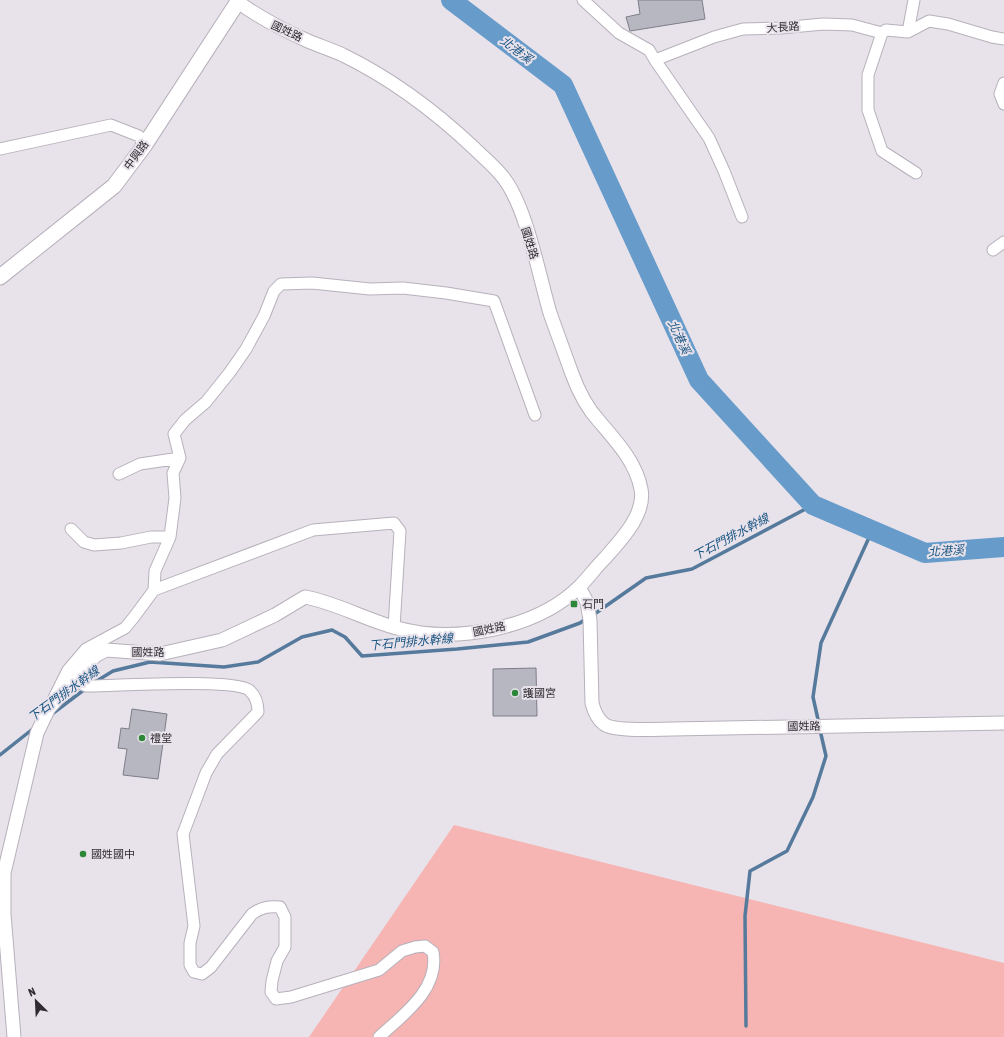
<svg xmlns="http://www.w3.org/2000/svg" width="1004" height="1037" font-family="'Asap Condensed','Noto Sans TC',sans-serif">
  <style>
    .green { fill: #f6b5b3 }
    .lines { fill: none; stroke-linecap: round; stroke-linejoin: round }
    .stream { stroke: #557a9c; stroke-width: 3.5 }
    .river { stroke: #669bca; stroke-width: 20 }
    .building { fill: #b6b7c1; stroke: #7d7e88 }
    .minor-casing { stroke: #b7b1bb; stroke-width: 13 }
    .tertiary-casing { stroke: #b7b1bb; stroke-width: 15 }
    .secondary-casing { stroke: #b7b1bb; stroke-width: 17 }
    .minor { stroke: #fff; stroke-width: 11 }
    .tertiary { stroke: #fff; stroke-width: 13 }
    .secondary { stroke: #fff; stroke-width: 15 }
    .poi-dot { fill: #2d8738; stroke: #e8e2eb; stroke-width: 1.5 }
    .labels { text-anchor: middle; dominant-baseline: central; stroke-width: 4; stroke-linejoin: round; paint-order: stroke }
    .street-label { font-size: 11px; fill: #2e2c30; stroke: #e8e2eb }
    .poi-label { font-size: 11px; fill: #2e2c30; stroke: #e8e2eb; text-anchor: start }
    .water-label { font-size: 12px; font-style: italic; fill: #1a5582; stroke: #e8e2eb }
  </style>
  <rect width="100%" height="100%" fill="#e8e2eb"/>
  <path class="green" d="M454 825 1004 963V1037H309Z"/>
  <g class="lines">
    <path class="stream" d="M593 615 646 578 692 569 813 505
      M95 682 113 671 150 662 224 667 258 662 302 637 332 630 345 637 362 656 457 649 528 642 580 623 587 618
      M52 714 85 689
      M819 724 813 697 821 643 872 531
      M0 755 34 728
      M746 1026 745 916 750 871 787 851 813 797 826 756 820 730"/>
    <path class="river" d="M451 0 563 85 699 380 813 505 925 553 1004 547"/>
  </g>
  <path class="building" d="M638 0H702L705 19 630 31 626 17 640 14Z
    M536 668 537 716H493V669Z
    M132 709 167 714 158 779 123 775 127 749 118 748 121 728 129 729Z"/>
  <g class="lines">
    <g class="minor-casing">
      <path id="minor" d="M583 0 619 33 649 50 655 60 714 37 743 29 781 28 823 24 852 25 882 33 886 30 908 32 929 21 948 24 992 37 1004 39
        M908 32 914 0
        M882 33 868 75V110L882 151 916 173
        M655 60 709 138 724 171 742 217
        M1004 83 1000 94 1004 104
        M0 149 111 125 139 136 144 146
        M993 250 1004 242
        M119 474 140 464 180 458
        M170 537 175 498 173 473 180 458 174 434 185 420 206 402 230 372 246 349 264 316 274 291 281 284 312 283 370 289 403 288 446 293 494 301 535 415
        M154 590 313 530 394 523 400 531 394 627
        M74 681 86 686C112 686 233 678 249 690 256 696 258 703 258 712L217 754 206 773 183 834 194 926 190 943V965L194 972 202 974 211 967 252 914C262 907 269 906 280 907L285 917V947L277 961 272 981 271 992 276 999 291 997 379 970 402 951 415 947 425 946 433 952C440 989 403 1015 379 1037
        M53 700 68 670 86 649 125 628 134 617 154 590 155 571 170 537H151L121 543 94 545 84 542 71 529"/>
    </g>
    <g class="tertiary-casing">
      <path id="tertiary" d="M579 587 587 602 590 620 592 703C594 711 597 719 604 724 614 732 659 729 673 729L1004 723
        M14 1037 4 914V873L37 733 49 708 74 681 95 656 106 650 160 654 222 640 275 615 305 597C337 603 366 620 397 628 454 644 537 629 580 586 589 577 596 567 605 558 621 540 646 514 641 489 636 462 616 441 599 421 587 408 578 390 572 374 565 354 557 333 550 313 539 276 526 204 502 176 494 166 484 158 475 149 436 112 392 79 343 55 332 50 320 46 308 41 283 30 260 18 238 2"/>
    </g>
    <g class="secondary-casing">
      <path id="secondary" d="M0 277 114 186 144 146 239 0"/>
    </g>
    <use href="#minor" class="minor"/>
    <use href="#tertiary" class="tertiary"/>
    <use href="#secondary" class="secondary"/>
  </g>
  <g class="poi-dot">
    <rect x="570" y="600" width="8" height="8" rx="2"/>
    <circle cx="515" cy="693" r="4"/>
    <circle cx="142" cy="738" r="4"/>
    <circle cx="83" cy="854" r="4"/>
  </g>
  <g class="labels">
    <g class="street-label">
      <text transform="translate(783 27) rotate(-4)">大長路</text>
      <text transform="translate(287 31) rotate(25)">國姓路</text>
      <text transform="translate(136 155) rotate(-54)">中興路</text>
      <text transform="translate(530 243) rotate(73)">國姓路</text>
      <text transform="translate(489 629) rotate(-12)">國姓路</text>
      <text x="148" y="652">國姓路</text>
      <text transform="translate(804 726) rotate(-1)">國姓路</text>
    </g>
    <g class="poi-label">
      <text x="582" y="604">石門</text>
      <text x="523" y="693">護國宮</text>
      <text x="150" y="738">禮堂</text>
      <text x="91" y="854">國姓國中</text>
    </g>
    <g class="water-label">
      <text transform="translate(516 50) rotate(37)">北港溪</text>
      <text transform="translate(679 337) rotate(65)">北港溪</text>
      <text transform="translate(731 537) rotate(-28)">下石門排水幹線</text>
      <text transform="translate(946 551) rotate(-4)">北港溪</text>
      <text transform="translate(411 642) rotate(-5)">下石門排水幹線</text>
      <text transform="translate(64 694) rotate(-36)">下石門排水幹線</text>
    </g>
  </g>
  <g transform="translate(36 1001) rotate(336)" stroke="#e8e2eb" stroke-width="3" paint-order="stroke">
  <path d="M0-3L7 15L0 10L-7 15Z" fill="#2e2c30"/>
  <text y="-6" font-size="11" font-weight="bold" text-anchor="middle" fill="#2e2c30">N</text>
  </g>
</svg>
